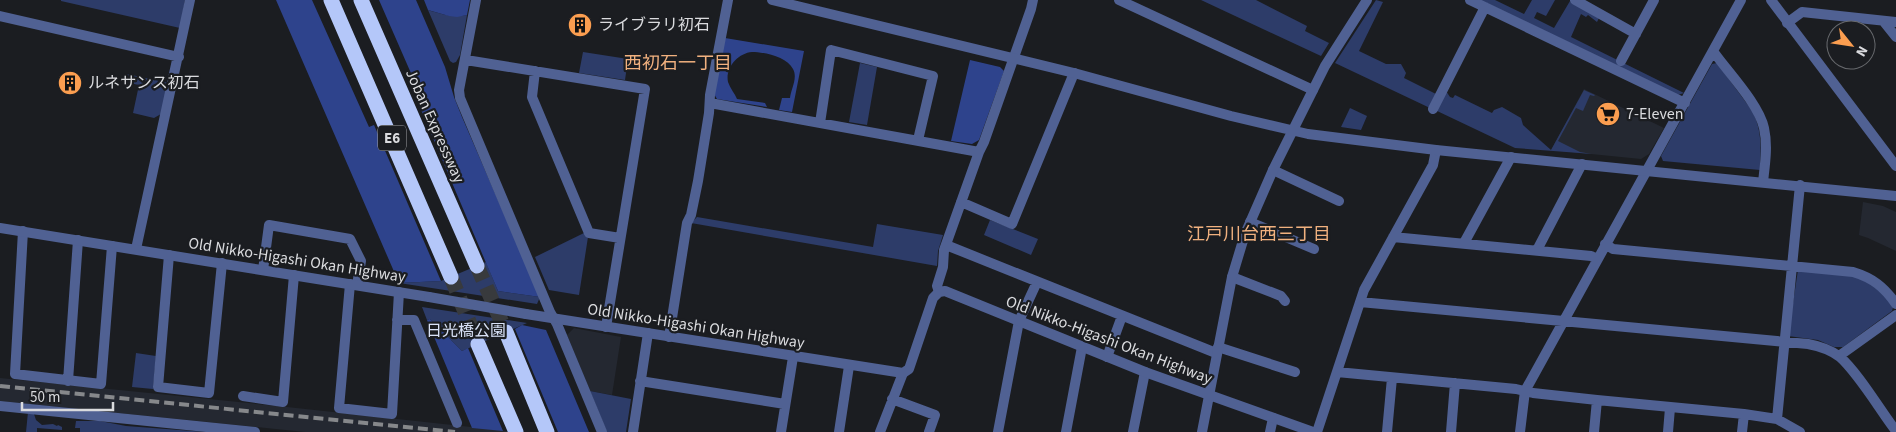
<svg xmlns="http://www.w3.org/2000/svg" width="1896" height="432" font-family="'Source Sans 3','Noto Sans JP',sans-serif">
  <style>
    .built { fill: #242831 }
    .green { fill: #2d3c69 }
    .forest { fill: #2e438c }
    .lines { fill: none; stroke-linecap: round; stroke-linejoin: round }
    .motorway-tunnel { stroke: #383a3d; stroke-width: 15; stroke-dasharray: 15 8; stroke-linecap: butt }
    .minor { stroke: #506193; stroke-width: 10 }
    .tertiary { stroke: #506193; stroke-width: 10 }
    .motorway { stroke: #b4c7f9; stroke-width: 15 }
    .rail { stroke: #86888b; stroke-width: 4; stroke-dasharray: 10 5; stroke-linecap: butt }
    .tertiary-bridge { stroke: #506193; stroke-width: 10 }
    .labels { text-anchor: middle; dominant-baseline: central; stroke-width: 4.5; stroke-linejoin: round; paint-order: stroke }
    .shield { fill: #1b1d21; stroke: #a1a2a5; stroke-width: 1 }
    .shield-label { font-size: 15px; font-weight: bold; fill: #dadbde }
    .poi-label { font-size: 16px; fill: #dadbde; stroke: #1b1d21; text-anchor: start }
    .street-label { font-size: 16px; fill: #dadbde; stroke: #1b1d21 }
    .park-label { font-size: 16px; fill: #d8e1f6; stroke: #1b1d21 }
    .neighbourhood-label { font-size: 18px; fill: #f1b17f; stroke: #1b1d21 }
  </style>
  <rect width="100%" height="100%" fill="#1b1d21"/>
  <path class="built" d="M1584 89 1664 128 1649 154 1641 159 1551 150Z
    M1863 202 1883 206 1896 212V251L1868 238 1859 235Z
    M574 328 621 337 612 395 590 391 567 335Z
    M0 378 287 407 516 432H305L0 401Z"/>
  <path class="green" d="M61 0H185L180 28 61 1Z
    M1201 0H1256L1307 26 1305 31 1329 43 1321 56Z
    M1376 0 1383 2 1359 51 1386 64H1401L1406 73 1404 78 1436 94 1430 108 1335 63Z
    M1480 0H1495L1524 14 1532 0H1555L1546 16 1537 12 1534 18 1554 28 1570 1 1599 18 1597 22 1588 15 1586 17 1581 14 1571 37 1684 93 1678 95Z
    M428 10C442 14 453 18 467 15L460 55 456 62 453 63 450 61Z
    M583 52 628 59 625 80 579 73Z
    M860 63 877 67 867 125 849 122Z
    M1717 63 1753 112C1762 132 1761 148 1760 170L1663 161 1661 156 1712 64Z
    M127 74 169 83 161 114 154 118 133 113 139 85 125 82Z
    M1584 90 1595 95 1594 96 1590 95 1583 111 1576 108 1558 141 1580 152 1592 154 1515 148 1435 110 1446 91 1450 97 1453 98 1455 95 1492 113 1494 110 1502 107 1521 118 1523 125 1551 150Z
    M1350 108 1367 116 1361 130 1341 127Z
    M697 217 873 247 877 224 943 235 938 251 937 266 691 223Z
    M990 220 1038 239 1031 255 984 235Z
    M584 233 588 237 579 295 549 290 535 257Z
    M486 262 498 291 540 297 537 304 399 283 441 281Z
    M1798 270 1859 277 1872 283 1894 304 1892 311 1843 347H1834L1818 340 1788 336Z
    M422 307 527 323 462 351 430 319 427 320Z
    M136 353 156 356 153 389 132 387Z
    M590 391 631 399 626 432H607Z
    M28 412 34 414 36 420 42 425 53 424 57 426 58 425 62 427V430L37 428V432H26Z
    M76 421H100L126 426 206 432H80V428H75Z"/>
  <path class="forest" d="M276 0H312L369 127 374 125 441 281 399 283Z
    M379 0H416L445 67 454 97 462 117 540 297 498 291 419 105 424 103Z
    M424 0H470L467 15 457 17 449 16 428 10Z
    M725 38 804 51 792 112 779 110 782 98H790C791 89 798 78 793 69 787 57 764 52 752 52 738 53 725 68 728 82 730 88 735 94 737 99L765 103 767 107 717 99 714 94Z
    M970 60 1000 67 1004 71 979 140 972 144 951 141Z
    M430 319 462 351 468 348 503 431 472 428 427 320Z
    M522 325 546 330 589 432H558L515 329Z"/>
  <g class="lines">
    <path class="motorway-tunnel" d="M477 266 506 332
      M451 277 478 344"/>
    <path class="minor" d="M476 0 459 90 460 98 550 312 557 324 602 432
      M1119 0 1313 90
      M1470 0 1685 103
      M1575 0 1636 34
      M0 16 179 57
      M1884 22 1896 37
      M1787 23 1802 12 1896 22
      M1713 51C1727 71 1759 104 1764 128 1768 146 1765 164 1763 182
      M466 60 645 89 606 327
      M1621 61 1654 0
      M535 71 532 97 589 233 620 238
      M710 103 979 152
      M1433 109 1485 7
      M820 123 831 50 933 76 918 140
      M1273 170 1339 201
      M961 202 1012 224 1074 73
      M1250 222 1314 249
      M23 231 15 374 101 384 112 246
      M1393 237 1591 256 1597 259
      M1464 243 1511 157
      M1605 244 1613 249 1853 272C1873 278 1884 287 1896 304
      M946 245 1216 353
      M136 249 190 0
      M1537 250 1582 164
      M169 255 158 387 209 393 222 263
      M263 270 269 225 350 239 361 261 357 285
      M1232 277 1281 296 1285 301
      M350 284 339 408 392 414 399 292
      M939 292 937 286 943 267 944 250 979 152 984 142 1031 9 1033 0
      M1360 302 1808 344C1819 346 1831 350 1840 357 1859 374 1880 410 1896 431
      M397 320H414L457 423
      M669 337 687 223 691 215 698 181 709 113 710 95 728 0
      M1218 347 1295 372
      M1839 356 1896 315
      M1107 357 1122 316
      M1337 372 1516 389 1533 393 1597 400 1744 414 1777 419 1800 432
      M68 381 78 240
      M640 381 785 404
      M243 396 283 402 294 275
      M892 399 935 415 929 432
      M0 406 255 432
      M1777 419 1800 185
      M633 432 648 333
      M781 432 793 357
      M839 432 849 366
      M880 432 903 373
      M998 432 1019 321 1037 282
      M1066 432 1082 347
      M1133 432 1145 372
      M1270 432 1273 418
      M1317 432 1364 290 1433 165 1436 150
      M1387 432 1392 378
      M1451 432 1455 383
      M1520 432 1525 391 1741 0
      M1594 432 1597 400
      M1668 432 1670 408
      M1742 432 1744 414"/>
    <path class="tertiary" d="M772 0 1074 73 1231 116 1308 134 1436 150 1896 196
      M1771 0 1896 166
      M0 228 429 297
      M526 314 903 373 909 369 933 298 939 292 945 291 1145 372 1313 432
      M1202 432 1232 277 1245 234 1273 170 1325 66 1367 0"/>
    <path class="motorway" d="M331 0 451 277
      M361 0 477 266
      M506 332 547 432
      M478 344 516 432"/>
    <path class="rail" d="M0 386 455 432"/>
    <path class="tertiary-bridge" d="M429 297 526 314"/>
  </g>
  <defs>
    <g id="building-disc" transform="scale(1.25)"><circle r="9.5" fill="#fb9e50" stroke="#1b1d21"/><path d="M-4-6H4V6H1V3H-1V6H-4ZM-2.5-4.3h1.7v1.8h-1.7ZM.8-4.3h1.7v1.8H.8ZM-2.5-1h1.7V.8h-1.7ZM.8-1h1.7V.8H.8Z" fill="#111"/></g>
    <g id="supermarket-disc" transform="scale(1.25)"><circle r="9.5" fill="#fb9e50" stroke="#1b1d21"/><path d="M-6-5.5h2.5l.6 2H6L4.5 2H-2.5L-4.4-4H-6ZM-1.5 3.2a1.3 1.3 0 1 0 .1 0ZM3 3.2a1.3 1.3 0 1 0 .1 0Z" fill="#111"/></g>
  </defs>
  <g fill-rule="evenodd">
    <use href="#building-disc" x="580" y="25"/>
    <use href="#building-disc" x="70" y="83"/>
    <use href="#supermarket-disc" x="1608" y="114"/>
  </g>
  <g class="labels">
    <rect class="shield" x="378" y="125.5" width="28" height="25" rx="4"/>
    <g class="shield-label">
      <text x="392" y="138">E6</text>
    </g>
    <g class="poi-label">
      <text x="598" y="25">ライブラリ初石</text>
      <text x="88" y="83">ルネサンス初石</text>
      <text x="1626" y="114">7-Eleven</text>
    </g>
    <g class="street-label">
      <text transform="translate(435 126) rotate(66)">Joban Expressway</text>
      <text transform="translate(297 260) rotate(9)">Old Nikko-Higashi Okan Highway</text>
      <text transform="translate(696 326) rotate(9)">Old Nikko-Higashi Okan Highway</text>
      <text transform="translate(1109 340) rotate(21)">Old Nikko-Higashi Okan Highway</text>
    </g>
    <g class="park-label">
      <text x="466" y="331">日光橋公園</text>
    </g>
    <g class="neighbourhood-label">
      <text x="678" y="63">西初石一丁目</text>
      <text x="1259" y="234">江戸川台西三丁目</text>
    </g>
  </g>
  <g transform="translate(1851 45) rotate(120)"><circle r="24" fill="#1b1d21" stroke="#67696d"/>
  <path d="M0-4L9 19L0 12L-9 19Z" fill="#fb9e50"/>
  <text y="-8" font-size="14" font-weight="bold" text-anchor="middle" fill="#dadbde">N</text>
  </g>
  <path d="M22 402v8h91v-8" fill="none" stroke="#dadbde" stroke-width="2.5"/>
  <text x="30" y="402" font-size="15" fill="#dadbde" stroke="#1b1d21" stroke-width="4" paint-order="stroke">50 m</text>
</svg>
